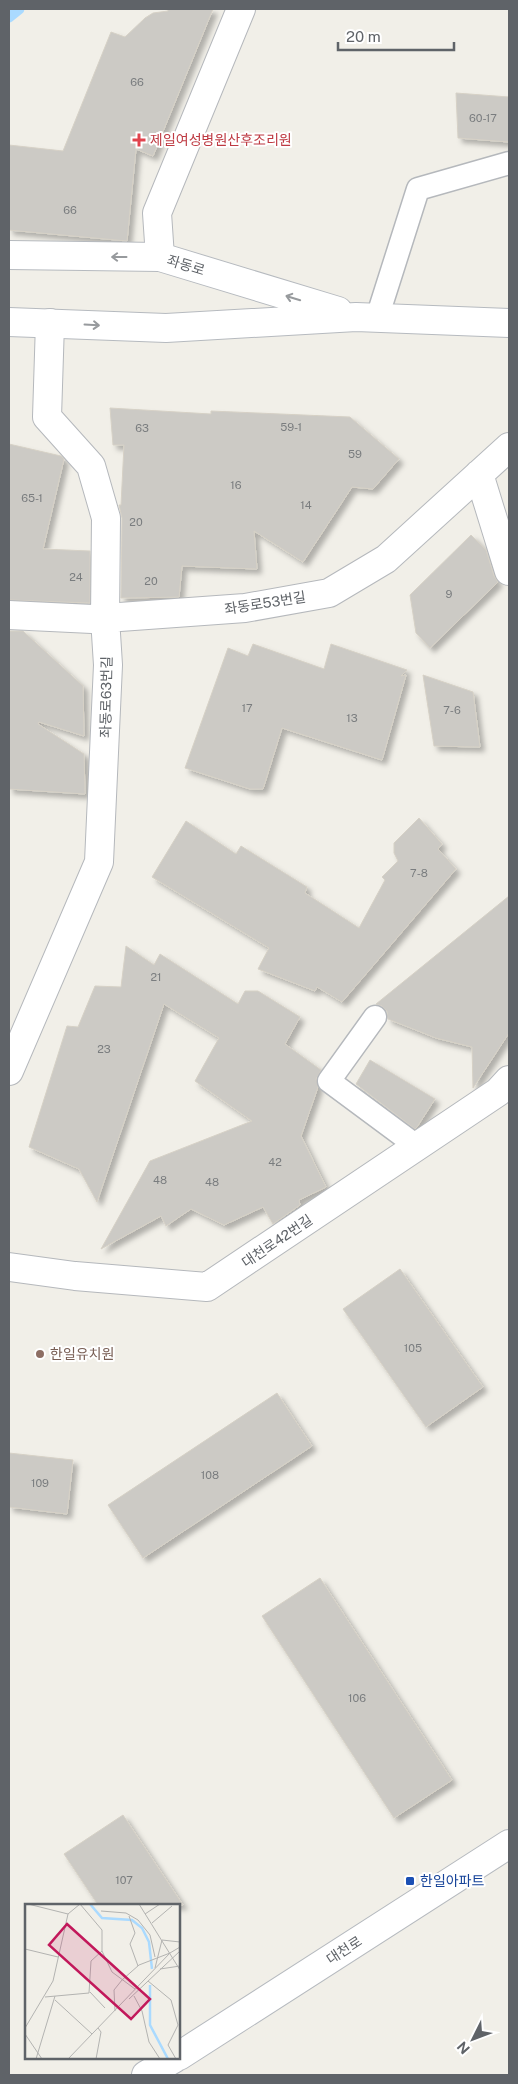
<svg xmlns="http://www.w3.org/2000/svg" width="518" height="2084" font-family="'Public Sans','Noto Sans KR',sans-serif">
  <style>
    .lines { fill: none; stroke-linecap: round; stroke-linejoin: round }
    .stream { stroke: #aadaff; stroke-width: 11 }
    .building { fill: #cccac5; stroke: #d6d1c6; filter: url(#shadow) }
    .lane-casing { stroke: #b5b8bc; stroke-width: 25 }
    .street-casing { stroke: #b5b8bc; stroke-width: 30 }
    .secondary-casing { stroke: #b6babf; stroke-width: 30 }
    .lane { stroke: #fff; stroke-width: 22 }
    .street { stroke: #fff; stroke-width: 28 }
    .secondary { stroke: #fff; stroke-width: 28 }
    .oneway { stroke: #979a9d }
    .health-dot { fill: #e0444e; stroke: #fff; stroke-width: 2 }
    .education-dot { fill: #8d6e63; stroke: #fff; stroke-width: 2 }
    .transit-dot { fill: #1a4fb4; stroke: #fff; stroke-width: 2 }
    .labels { text-anchor: middle; dominant-baseline: central; stroke-width: 4; stroke-linejoin: round; paint-order: stroke }
    .number-label { font-size: 11px; fill: #7a7d7f }
    .health-label { font-size: 14px; fill: #be3a42; stroke: #fff; text-anchor: start }
    .street-label { font-size: 14px; fill: #5f6368; stroke: #fff }
    .education-label { font-size: 14px; fill: #785e54; stroke: #fff; text-anchor: start }
    .transit-label { font-size: 14px; fill: #164399; stroke: #fff; text-anchor: start }
    .inset-river { fill: none; stroke: #aadaff; stroke-width: 2.5 }
    .inset-road { fill: none; stroke: #b3b3b1; stroke-width: 1 }
    .view { fill: #c2185b; fill-opacity: 0.15; stroke: #c2185b; stroke-width: 2.5 }
    .inset-edge { fill: none; stroke: #5f6368; stroke-width: 2.5 }
  </style>
  <defs>
    <filter id="shadow"><feDropShadow dx="4.5" dy="4.5" stdDeviation="2.5" flood-color="#0004"/></filter>
  </defs>
  <rect width="100%" height="100%" fill="#f1efe8"/>
  <g class="lines">
    <path class="stream" d="M9 17 19 9"/>
  </g>
  <path class="building" d="M168 9H213L153 156 136 149 127 241 9 230V145L63 151 111 32 125 37 145 18 153 13 168 11Z
    M456 93 509 97V142L458 138Z
    M110 408 211 414V411L350 417 399 459 373 489 352 487 303 562 254 531 257 569 182 566 179 597 121 598 122 518 119 505H121L124 445H113Z
    M9 444 61 456 64 459 43 549 90 551V603L9 600Z
    M471 535 486 550 494 576 498 582 430 648 416 633 410 595Z
    M9 631H23L83 686 84 736 39 722 38 724 84 754 85 794 9 789Z
    M253 644 324 669 331 644 407 670 401 676 406 675 382 760 282 728 263 789H250L185 768 228 648 248 656Z
    M423 675 473 692 480 747 434 746Z
    M419 818 442 844 438 849 456 869 342 1002 317 987 315 991 258 969 269 948 152 877 186 821 236 854 241 846 307 887 305 893 359 928 385 880 382 877 398 861 394 853V843Z
    M509 896V1033L473 1088 472 1047 436 1038 388 1019 387 1011 382 1006 376 1004Z
    M126 946 154 965 160 954 238 1004 245 991H258L300 1017 285 1044 321 1070 316 1079 318 1087 301 1136 326 1187 299 1200 300 1205 273 1224 263 1207 224 1225 191 1209 166 1226 161 1216 101 1249 150 1161 252 1121 195 1081 219 1038 164 1004 97 1202 79 1169 29 1147 67 1026 78 1027 95 986 121 987Z
    M370 1060 435 1099 417 1127 415 1129 356 1084Z
    M400 1269 483 1387 426 1427 343 1309Z
    M277 1393 312 1446 143 1558 108 1505Z
    M9 1453 73 1460 67 1514 9 1507Z
    M320 1578 452 1780 394 1818 262 1616Z
    M123 1815 183 1905H98L64 1854Z"/>
  <g class="lines">
    <g class="lane-casing">
      <path id="lane" d="M377 318 418 189 509 163
        M375 1017 329 1081 418 1147"/>
    </g>
    <g class="street-casing">
      <path id="street" d="M160 257 157 213 241 9
        M479 474 509 571
        M9 615 92 619 245 608 329 593 386 559 509 447
        M9 1071 99 862 108 665 105 618 106 518 91 466 47 417 50 323
        M9 1267 75 1276 207 1287 498 1092 509 1080"/>
    </g>
    <g class="secondary-casing">
      <path id="secondary" d="M9 255 160 257 338 311
        M9 322 166 328 356 317 509 323
        M179 2056 509 1844
        M146 2075 175 2058"/>
    </g>
    <use href="#lane" class="lane"/>
    <use href="#street" class="street"/>
    <use href="#secondary" class="secondary"/>
  </g>
  <defs><path id="oneway-shaft" d="M-6 0H5M1.5-3L5.5 0L1.5 3" fill="none" stroke-width="1.6" stroke-linecap="round" stroke-linejoin="round" transform="scale(1.25)"/></defs>
  <g class="oneway">
    <use href="#oneway-shaft" transform="translate(119 257) rotate(-180)"/>
    <use href="#oneway-shaft" transform="translate(293 298) rotate(-163)"/>
    <use href="#oneway-shaft" transform="translate(92 325) rotate(3)"/>
  </g>
  <path class="health-dot" d="M136.5 132.5h5v5h5v5h-5v5h-5v-5h-5v-5h5z"/>
  <circle class="education-dot" cx="40" cy="1354" r="5"/>
  <rect class="transit-dot" x="405" y="1876" width="10" height="10" rx="2.5"/>
  <g class="labels">
    <g class="number-label">
      <text x="137" y="82">66</text>
      <text x="483" y="118">60-17</text>
      <text x="70" y="210">66</text>
      <text x="291" y="427">59-1</text>
      <text x="142" y="428">63</text>
      <text x="355" y="454">59</text>
      <text x="236" y="485">16</text>
      <text x="32" y="498">65-1</text>
      <text x="306" y="505">14</text>
      <text x="136" y="522">20</text>
      <text x="76" y="577">24</text>
      <text x="151" y="581">20</text>
      <text x="449" y="594">9</text>
      <text x="247" y="708">17</text>
      <text x="452" y="710">7-6</text>
      <text x="352" y="718">13</text>
      <text x="419" y="873">7-8</text>
      <text x="156" y="977">21</text>
      <text x="104" y="1049">23</text>
      <text x="275" y="1162">42</text>
      <text x="160" y="1180">48</text>
      <text x="212" y="1182">48</text>
      <text x="413" y="1348">105</text>
      <text x="210" y="1475">108</text>
      <text x="40" y="1483">109</text>
      <text x="357" y="1698">106</text>
      <text x="124" y="1880">107</text>
    </g>
    <g class="health-label">
      <text x="150" y="140">제일여성병원산후조리원</text>
    </g>
    <g class="street-label">
      <text transform="translate(186 265) rotate(17)">좌동로</text>
      <text transform="translate(265 603) rotate(-9)">좌동로53번길</text>
      <text transform="translate(106 697) rotate(-89)">좌동로63번길</text>
      <text transform="translate(277 1241) rotate(-34)">대천로42번길</text>
      <text transform="translate(344 1950) rotate(-33)">대천로</text>
    </g>
    <g class="education-label">
      <text x="50" y="1354">한일유치원</text>
    </g>
    <g class="transit-label">
      <text x="420" y="1881">한일아파트</text>
    </g>
  </g>
  <g transform="translate(25 1904)">
    <rect width="155" height="155" fill="#f1efe8"/>
    <path class="inset-river" d="M65 0 77 14 107 16 117 24 124 38 127 65M125 81V121L143 155"/>
    <path class="inset-road" d="M3 0 43 10M55 0 77 26V47L87 68 110 85M114 0 155 66M76 7 101 9 113 16 125 31 130 53M120 10 135 0M104 12 110 29 105 40 113 62M127 19 147 2M0 45 33 53M130 64 137 36 155 38M135 65 155 62M123 77 146 96 153 121 143 141 151 155M65 88 80 104M109 92 117 107 124 138 135 155M20 93 64 89 66 57 77 47M104 95 155 47M30 96 67 130M90 107 89 86 97 76 114 61 145 49M0 124 28 77 43 10 55 0M0 130 17 155M11 155 30 92M43 155 145 49 155 43M71 155 76 128 73 124"/>
    <path class="view" d="M42 20 125 95 106 115 24 41Z"/>
    <rect width="155" height="155" class="inset-edge"/>
  </g>
  <rect width="518" height="2084" fill="none" stroke="#5f6368" stroke-width="20"/>
  <g transform="translate(473 2039) rotate(228)" stroke="#ffffff" stroke-width="4" paint-order="stroke">
  <path d="M0-4L9 19L0 12L-9 19Z" fill="#5f6368"/>
  <text y="-8" font-size="14" font-weight="bold" text-anchor="middle" fill="#5f6368">N</text>
  </g>
  <path d="M338 42v8h116v-8" fill="none" stroke="#5f6368" stroke-width="2.5"/>
  <text x="346" y="42" font-size="15" fill="#5f6368" stroke="#ffffff" stroke-width="4" paint-order="stroke">20 m</text>
</svg>
